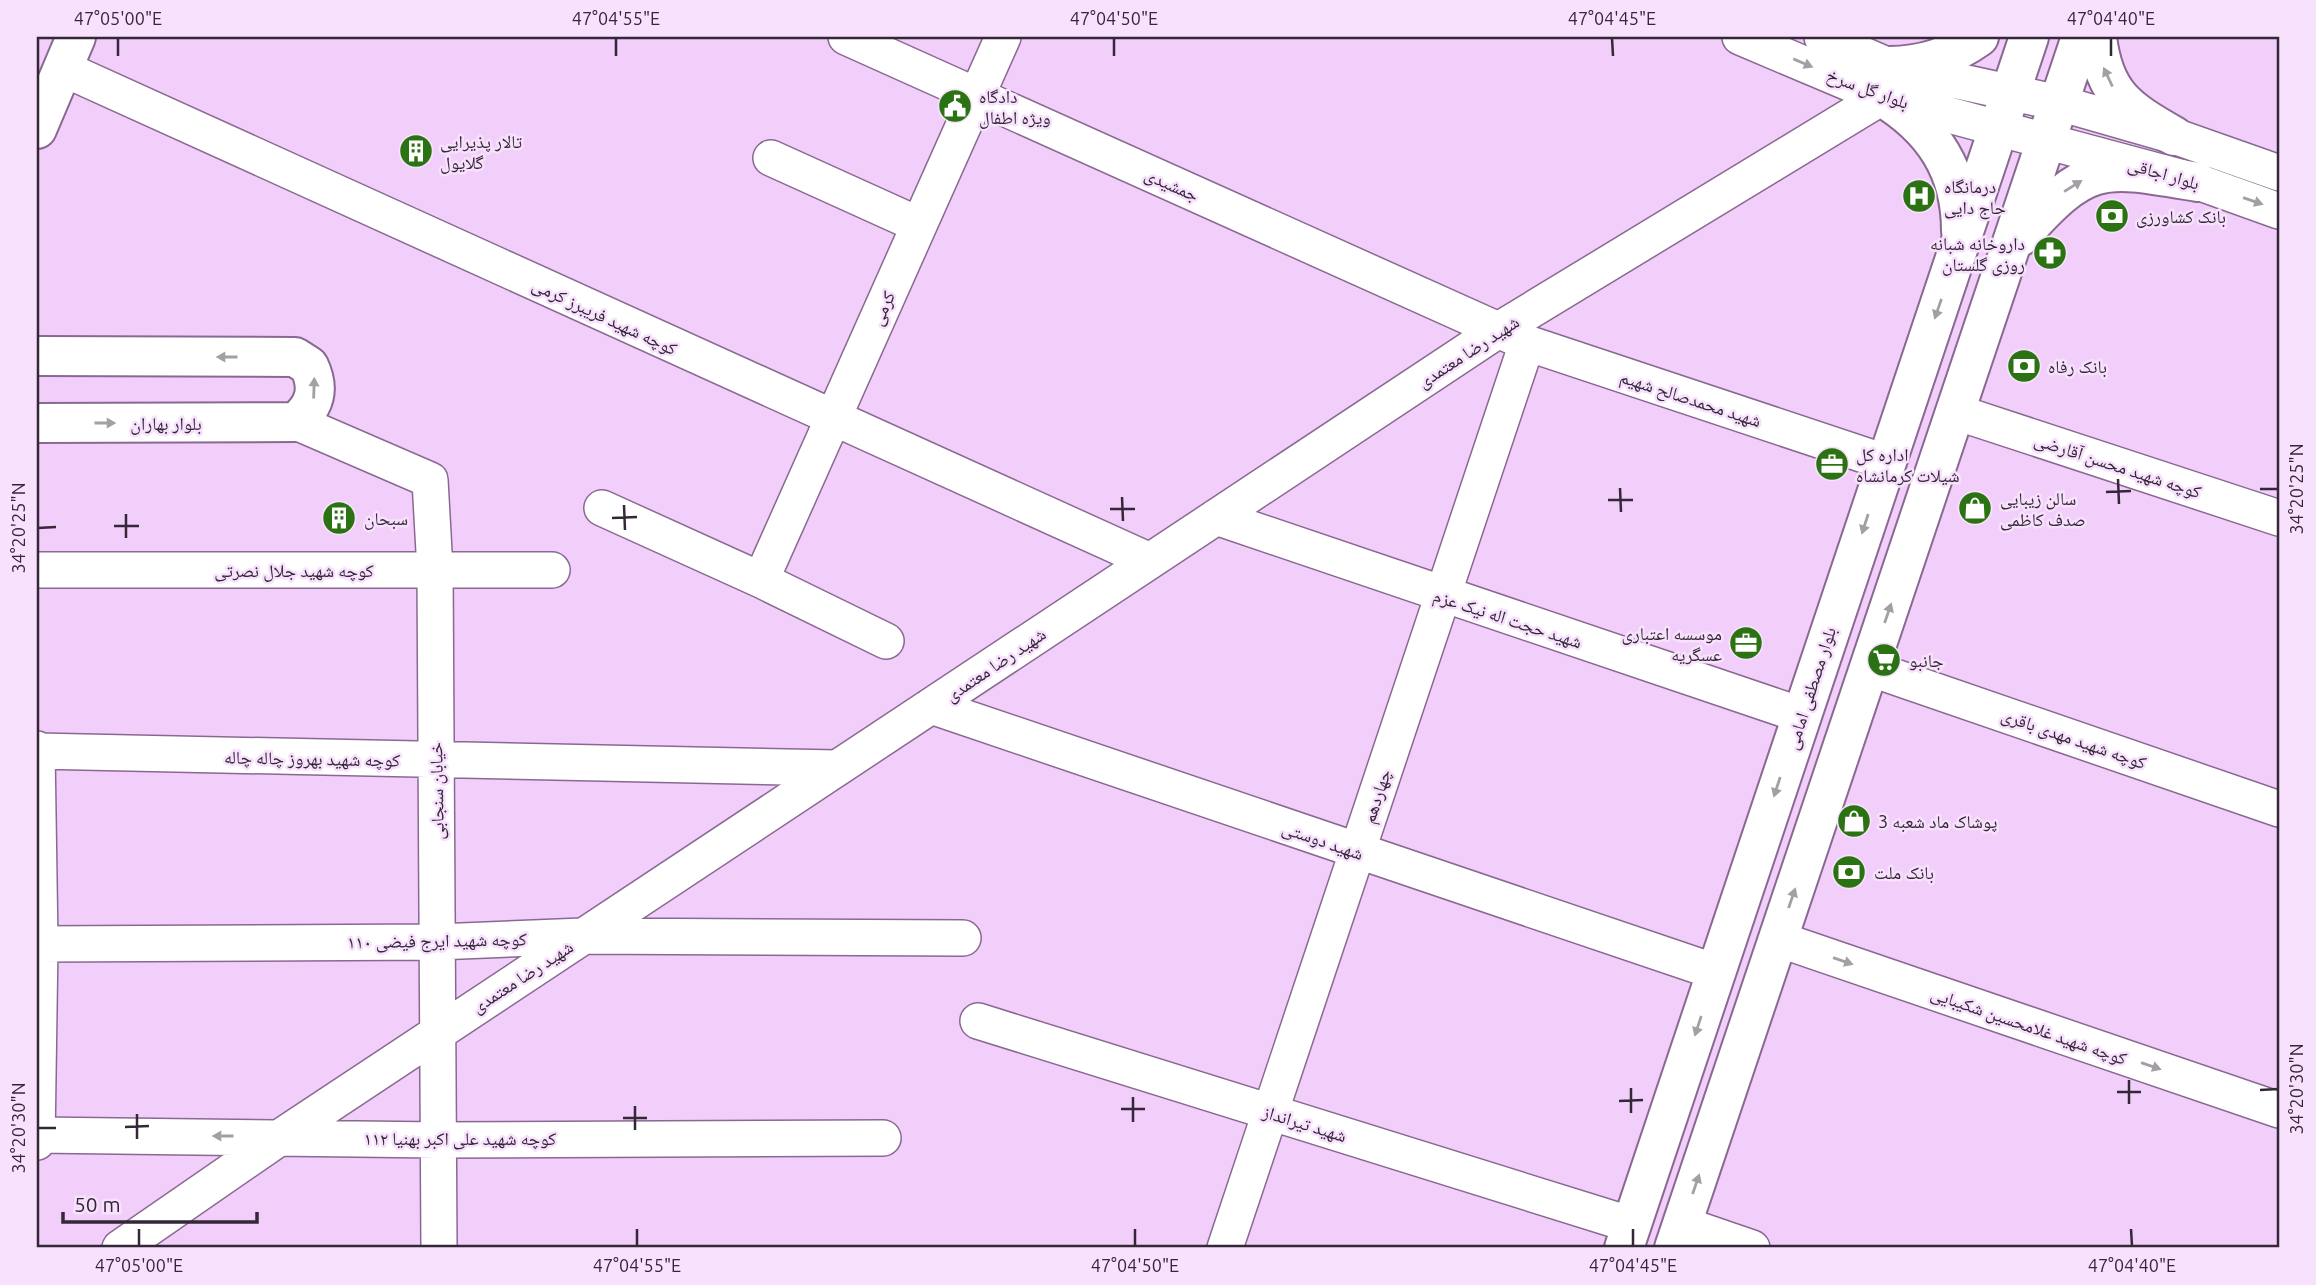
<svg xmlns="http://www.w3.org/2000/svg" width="2316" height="1285" font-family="Ubuntu,'Noto Naskh Arabic',sans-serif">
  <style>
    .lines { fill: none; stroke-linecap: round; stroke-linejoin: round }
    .minor-casing { stroke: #896991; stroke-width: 38 }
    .major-casing { stroke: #896991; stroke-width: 42 }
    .minor { stroke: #fff; stroke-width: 35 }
    .major { stroke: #fff; stroke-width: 38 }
    .oneway { fill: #a49ea5 }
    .ticks { fill: none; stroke: #342738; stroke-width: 2.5 }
    .labels { text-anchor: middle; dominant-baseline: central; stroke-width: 5; stroke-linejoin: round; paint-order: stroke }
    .street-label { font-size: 18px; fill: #342738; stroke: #f7e1fc }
    .poi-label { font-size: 18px; fill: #342738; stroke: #f7e1fc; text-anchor: start }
    .neatline { fill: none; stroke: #342738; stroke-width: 2.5 }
    .ticks-label { font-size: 18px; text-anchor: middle; fill: #342738 }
  </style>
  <rect width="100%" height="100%" fill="#f2cefa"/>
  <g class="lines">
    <g class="minor-casing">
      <path id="minor" d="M846 37 1527 343 1885 462
        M1740 37 1882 97 2198 182 2279 211
        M1822 37 1889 66 2059 103 2174 136 2279 173
        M62 68 1150 561
        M771 158 919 225
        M1956 412 2279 518
        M296 422 430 480 435 570 439 1248
        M602 508 761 580 886 641
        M1216 517 1801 715
        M37 570H552
        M761 580 1003 37
        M1869 668 2279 809
        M931 706 1716 972
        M37 749 40 944 37 1142
        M37 751 837 768
        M1778 939 2279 1110
        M37 944 437 942 583 936 963 938
        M978 1021 1632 1225
        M37 1135 438 1140 883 1138
        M1682 1224 1752 1248
        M120 1248 282 1136 1497 331 1882 97
        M1225 1248 1527 343"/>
    </g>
    <g class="major-casing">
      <path id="major" d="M2097 37C2104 95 2127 109 2174 136
        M1889 66C1922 66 1951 57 1979 37
        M1882 97C1933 128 1961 170 1961 231
        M37 129 76 37
        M2020 237C2088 160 2102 166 2198 182
        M37 356 295 357 309 366C320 389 315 406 296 422L37 423
        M1624 1248 2029 37
        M1674 1248 2081 37"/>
    </g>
    <use href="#minor" class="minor"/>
    <use href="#major" class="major"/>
  </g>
  <defs><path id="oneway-solid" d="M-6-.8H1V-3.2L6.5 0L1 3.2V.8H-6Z" transform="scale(1.75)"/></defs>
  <g class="oneway">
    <use href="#oneway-solid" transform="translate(1803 63) rotate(23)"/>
    <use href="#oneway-solid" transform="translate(2108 77) rotate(-115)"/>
    <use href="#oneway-solid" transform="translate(2073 186) rotate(-32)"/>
    <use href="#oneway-solid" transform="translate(2253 201) rotate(19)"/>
    <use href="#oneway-solid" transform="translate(1938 309) rotate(109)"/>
    <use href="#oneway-solid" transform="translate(227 357) rotate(-180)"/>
    <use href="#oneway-solid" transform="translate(314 388) rotate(-88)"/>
    <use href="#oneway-solid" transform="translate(105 423)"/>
    <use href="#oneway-solid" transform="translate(1865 524) rotate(108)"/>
    <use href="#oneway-solid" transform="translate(1888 613) rotate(-71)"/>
    <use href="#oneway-solid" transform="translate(1777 787) rotate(108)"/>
    <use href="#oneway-solid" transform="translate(1792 898) rotate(-71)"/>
    <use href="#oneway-solid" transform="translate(1843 961) rotate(19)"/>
    <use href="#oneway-solid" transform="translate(1698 1026) rotate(108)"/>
    <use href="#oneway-solid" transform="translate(2151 1066) rotate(19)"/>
    <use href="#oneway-solid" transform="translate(223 1136) rotate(-180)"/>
    <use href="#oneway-solid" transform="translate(1696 1184) rotate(-71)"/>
  </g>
  <path class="ticks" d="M118 38V56M616 38V56M1114 38V56M1612 38 1613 56M2111 38V56M2118 479 2119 504M1620 488 1621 512M2260 489H2278M2106 492 2131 491M1122 497 1123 521M1608 500H1633M624 505 625 530M1110 509H1135M126 514V538M612 518 637 517M114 526H139M38 528 56 527M2129 1080V1104M1631 1088V1113M2260 1090 2278 1089M2117 1092H2141M1133 1097V1122M1619 1101 1643 1100M635 1106V1130M1121 1109H1145M137 1114V1139M623 1118H647M125 1127 149 1126M38 1128H56M139 1229V1246M637 1229V1246M1135 1229V1246M1633 1229V1246M2131 1229 2132 1246"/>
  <defs>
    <g id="civic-disc" transform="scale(1.75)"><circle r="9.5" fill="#2b7213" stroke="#f7e1fc"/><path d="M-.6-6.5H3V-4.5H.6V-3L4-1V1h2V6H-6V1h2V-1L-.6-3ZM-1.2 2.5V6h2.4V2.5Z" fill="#fff"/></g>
    <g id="building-disc" transform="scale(1.75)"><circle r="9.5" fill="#2b7213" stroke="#f7e1fc"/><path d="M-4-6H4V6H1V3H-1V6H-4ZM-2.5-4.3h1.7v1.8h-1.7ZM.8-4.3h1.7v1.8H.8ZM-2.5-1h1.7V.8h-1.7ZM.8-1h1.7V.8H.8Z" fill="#fff"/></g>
    <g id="hospital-disc" transform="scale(1.75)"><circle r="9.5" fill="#2b7213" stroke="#f7e1fc"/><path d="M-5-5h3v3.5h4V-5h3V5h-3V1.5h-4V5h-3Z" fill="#fff"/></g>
    <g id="bank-disc" transform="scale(1.75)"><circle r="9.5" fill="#2b7213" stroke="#f7e1fc"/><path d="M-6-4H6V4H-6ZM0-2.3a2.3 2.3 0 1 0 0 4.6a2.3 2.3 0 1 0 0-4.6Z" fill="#fff"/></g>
    <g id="pharmacy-disc" transform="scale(1.75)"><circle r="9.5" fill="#2b7213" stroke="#f7e1fc"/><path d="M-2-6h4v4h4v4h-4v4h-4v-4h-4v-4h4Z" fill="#fff"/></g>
    <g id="office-disc" transform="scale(1.75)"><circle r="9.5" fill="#2b7213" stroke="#f7e1fc"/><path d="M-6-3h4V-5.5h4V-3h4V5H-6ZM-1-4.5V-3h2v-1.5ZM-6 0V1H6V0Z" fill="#fff"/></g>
    <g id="shop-disc" transform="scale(1.75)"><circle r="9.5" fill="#2b7213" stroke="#f7e1fc"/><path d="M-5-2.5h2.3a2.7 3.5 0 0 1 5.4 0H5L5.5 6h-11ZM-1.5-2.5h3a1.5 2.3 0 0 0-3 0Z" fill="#fff"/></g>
    <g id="supermarket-disc" transform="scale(1.75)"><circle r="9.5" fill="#2b7213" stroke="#f7e1fc"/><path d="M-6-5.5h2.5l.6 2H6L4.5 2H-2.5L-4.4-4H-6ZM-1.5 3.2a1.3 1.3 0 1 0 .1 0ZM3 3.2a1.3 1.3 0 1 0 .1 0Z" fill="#fff"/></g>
  </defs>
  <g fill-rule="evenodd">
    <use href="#civic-disc" x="955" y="106"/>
    <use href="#building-disc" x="416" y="151"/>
    <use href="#hospital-disc" x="1919" y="196"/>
    <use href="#bank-disc" x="2112" y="216"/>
    <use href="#pharmacy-disc" x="2050" y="253"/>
    <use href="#bank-disc" x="2024" y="366"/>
    <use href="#office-disc" x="1832" y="464"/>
    <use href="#shop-disc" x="1975" y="508"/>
    <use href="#building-disc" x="339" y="518"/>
    <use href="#office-disc" x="1746" y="643"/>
    <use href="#supermarket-disc" x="1884" y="660"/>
    <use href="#shop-disc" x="1854" y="821"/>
    <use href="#bank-disc" x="1849" y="872"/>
  </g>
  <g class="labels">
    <g class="street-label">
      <text transform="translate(1868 88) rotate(20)">بلوار گل سرخ</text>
      <text transform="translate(2164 173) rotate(16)">بلوار اجاقی</text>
      <text transform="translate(1172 184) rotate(24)">جمشیدی</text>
      <text transform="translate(882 308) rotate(-66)">کرمی</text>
      <text transform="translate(605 316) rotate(25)">کوچه شهید فریبرز کرمی</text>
      <text transform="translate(1468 351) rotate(-33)">شهید رضا معتمدی</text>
      <text transform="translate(1691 398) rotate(18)">شهید محمدصالح شهیم</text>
      <text x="166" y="423">بلوار بهاران</text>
      <text transform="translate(2118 465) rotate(18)">کوچه شهید محسن آقارضی</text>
      <text x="294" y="570">کوچه شهید جلال نصرتی</text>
      <text transform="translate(1508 618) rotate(18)">شهید حجت اله نیک عزم</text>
      <text transform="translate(995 664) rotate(-34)">شهید رضا معتمدی</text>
      <text transform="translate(1810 688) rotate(-72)">بلوار مصطفی امامی</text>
      <text transform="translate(2074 738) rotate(19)">کوچه شهید مهدی باقری</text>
      <text transform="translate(312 758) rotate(1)">کوچه شهید بهروز چاله چاله</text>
      <text transform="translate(436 791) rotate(-91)">خیابان سنجابی</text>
      <text transform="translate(1376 796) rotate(-72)">چهاردهم</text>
      <text transform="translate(1323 840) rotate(19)">شهید دوستی</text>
      <text transform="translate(437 940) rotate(-1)">کوچه شهید ایرج فیضی ۱۱۰</text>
      <text transform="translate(522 976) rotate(-33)">شهید رضا معتمدی</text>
      <text transform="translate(2029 1025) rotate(19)">کوچه شهید غلامحسین شکیبایی</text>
      <text transform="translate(1305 1123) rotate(17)">شهید تیرانداز</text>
      <text x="460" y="1138">کوچه شهید علی اکبر بهنیا ۱۱۲</text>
    </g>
    <g class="poi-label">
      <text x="979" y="96">دادگاه<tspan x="979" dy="21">ویژه اطفال</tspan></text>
      <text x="440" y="141">تالار پذیرایی<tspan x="440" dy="21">گلایول</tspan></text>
      <text x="1944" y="186">درمانگاه<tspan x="1944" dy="21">حاج دایی</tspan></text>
      <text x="2136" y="216">بانک کشاورزی</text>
      <text x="2025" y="243" text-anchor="end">داروخانه شبانه<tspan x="2025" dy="21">روزی گلستان</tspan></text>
      <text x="2048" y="366">بانک رفاه</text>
      <text x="1856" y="454">اداره کل<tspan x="1856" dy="21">شیلات کرمانشاه</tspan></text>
      <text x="2000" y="498">سالن زیبایی<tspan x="2000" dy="21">صدف کاظمی</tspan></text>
      <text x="364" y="518">سبحان</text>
      <text x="1722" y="633" text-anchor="end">موسسه اعتباری<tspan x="1722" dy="21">عسگریه</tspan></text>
      <text x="1909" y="660">جانبو</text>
      <text x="1878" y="821">پوشاک ماد شعبه 3</text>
      <text x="1874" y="872">بانک ملت</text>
    </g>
  </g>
  <rect width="2316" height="1285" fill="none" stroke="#f7e1fc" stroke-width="77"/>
  <path d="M63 1212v10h194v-10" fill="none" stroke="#342738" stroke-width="3.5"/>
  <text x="74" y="1212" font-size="21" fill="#342738" stroke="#f7e1fc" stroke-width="5" paint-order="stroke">50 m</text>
  <rect x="38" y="38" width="2240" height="1208" class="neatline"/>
  <g class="ticks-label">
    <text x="118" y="25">47°05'00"E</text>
    <text x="616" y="25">47°04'55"E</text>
    <text x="1114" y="25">47°04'50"E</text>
    <text x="1612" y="25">47°04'45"E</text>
    <text x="2111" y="25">47°04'40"E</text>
    <text transform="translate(2297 489) rotate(-90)" y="6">34°20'25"N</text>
    <text transform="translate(19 528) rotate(-90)" y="6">34°20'25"N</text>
    <text transform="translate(2297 1089) rotate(-90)" y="6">34°20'30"N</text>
    <text transform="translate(19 1128) rotate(-90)" y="6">34°20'30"N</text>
    <text x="139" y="1272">47°05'00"E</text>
    <text x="637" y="1272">47°04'55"E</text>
    <text x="1135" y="1272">47°04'50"E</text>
    <text x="1633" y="1272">47°04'45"E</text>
    <text x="2132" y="1272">47°04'40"E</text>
  </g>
</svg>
